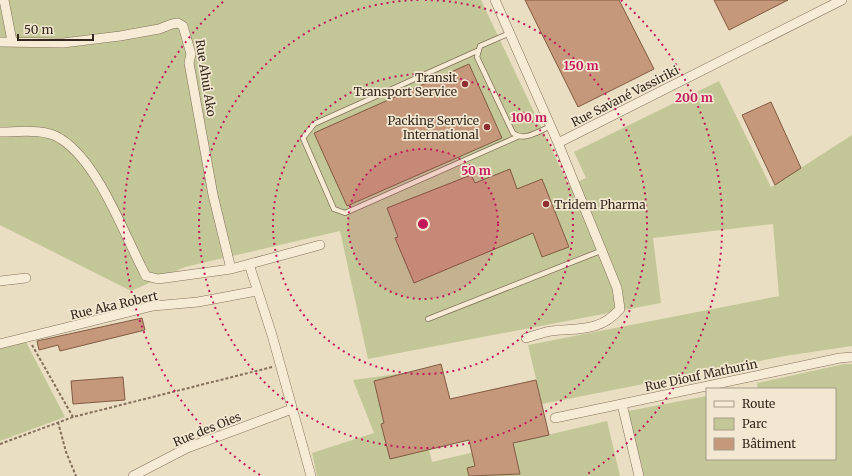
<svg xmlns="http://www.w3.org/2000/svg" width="852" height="476" font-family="Merriweather,serif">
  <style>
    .green { fill: #c3c797 }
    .building { fill: #c6987b; stroke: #805a42 }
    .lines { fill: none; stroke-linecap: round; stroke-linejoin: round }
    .lane-casing { stroke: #836f5b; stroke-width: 6 }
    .street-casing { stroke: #836f5b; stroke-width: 10 }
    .path { stroke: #836f5b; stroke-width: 2; stroke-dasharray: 3 2; stroke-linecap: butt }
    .lane { stroke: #f6ebd5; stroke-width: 4.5 }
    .street { stroke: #f6ebd5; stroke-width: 9 }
    .ring { fill: none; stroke: #c2185b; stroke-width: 2; stroke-dasharray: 2 4 }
    .poi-dot { fill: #8e2f32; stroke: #f2e8d1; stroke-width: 1.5 }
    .labels { text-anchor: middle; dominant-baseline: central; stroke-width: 3.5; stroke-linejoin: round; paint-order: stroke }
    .poi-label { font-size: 12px; fill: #34281e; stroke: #f2e8d1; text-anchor: end }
    .street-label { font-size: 12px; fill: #34281e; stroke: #f2e8d1 }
    .centre { fill: #c2185b; stroke: #f2e8d1; stroke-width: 2 }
    .ring-label { font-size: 12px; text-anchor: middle; font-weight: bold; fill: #c2185b; stroke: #f2e8d1; stroke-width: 3.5; stroke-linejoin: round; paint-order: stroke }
  </style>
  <rect width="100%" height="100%" fill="#eadec2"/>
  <path class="green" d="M0 0H481L569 186 586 178 574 152 719 81 771 187 852 135V346L785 356 542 404 528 345 779 296 773 224 653 238 661 303 368 359 340 231 185 267 131 291 0 225Z
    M26 342 65 417 0 441V348Z
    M844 364H852V476H644L628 411 707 396V459H835V389H758L757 383Z
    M412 372 432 462 607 421 620 476H317L312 453 374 433 353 380Z"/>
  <path class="building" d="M525 0H619L654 69 578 107Z
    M714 0H788L729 30Z
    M469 64 502 138 347 206 314 133Z
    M771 102 801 168 775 185 742 115Z
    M510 169 517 189 542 179 569 247 542 257 533 233 414 283 395 238 398 237 387 208 471 175 475 183Z
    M142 318 145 330 60 351 58 345 39 350 37 341Z
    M441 364 450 399 536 380 549 435 513 443 520 474 469 476 467 468 475 466 469 440 390 459 381 424 384 423 374 381Z
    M123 377 125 400 73 404 71 381Z"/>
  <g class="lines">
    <g class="lane-casing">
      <path id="lane" d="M510 33 480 46 477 57 513 133C524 142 539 131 551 126
        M477 51 314 124 303 138 334 209 345 213 517 137
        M428 319 603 250"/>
    </g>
    <g class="street-casing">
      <path id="street" d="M4 0 12 41
        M495 0 558 143 842 0
        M0 42 63 43 120 36 159 29 172 24 178 23 183 26 191 54 189 63 213 195 231 269
        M0 132C18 132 45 128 61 139 99 163 124 235 146 276L158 279 231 269 320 245
        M249 264 272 335 311 476
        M0 281 26 278
        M526 338C534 336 543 332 551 331 579 328 600 332 620 309L617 288 558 143
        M0 344 153 306 198 302 257 291
        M622 404 639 476
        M555 418 840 358 852 357
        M133 476 187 448 292 409"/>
    </g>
    <path class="path" d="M32 345 73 417
      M58 422 66 452 76 476
      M0 444 73 417 272 367"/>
    <use href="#lane" class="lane"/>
    <use href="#street" class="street"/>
  </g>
  <circle cx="423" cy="224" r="75" fill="#c2185b" fill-opacity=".12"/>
  <g class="ring">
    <circle cx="423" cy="224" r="75"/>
    <circle cx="423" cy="224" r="150"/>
    <path d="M425 0A224 224 0 1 1 421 0"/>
    <path d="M260 475A299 299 0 0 1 225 0M621 0A299 299 0 0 1 586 475"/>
  </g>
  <g class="poi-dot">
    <circle cx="465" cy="84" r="4"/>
    <circle cx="487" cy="127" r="4"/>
    <circle cx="546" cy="204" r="4"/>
  </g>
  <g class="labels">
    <g class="poi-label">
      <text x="457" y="77">Transit<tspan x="457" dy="14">Transport Service</tspan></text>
      <text x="479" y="120">Packing Service<tspan x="479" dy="14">International</tspan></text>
      <text x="554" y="204" text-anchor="start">Tridem Pharma</text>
    </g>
    <g class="street-label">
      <text transform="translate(206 78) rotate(81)">Rue Ahui Ako</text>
      <text transform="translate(625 96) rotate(-27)">Rue Savané Vassiriki</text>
      <text transform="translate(114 305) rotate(-13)">Rue Aka Robert</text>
      <text transform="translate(701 375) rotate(-12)">Rue Diouf Mathurin</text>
      <text transform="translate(207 429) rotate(-22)">Rue des Oies</text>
    </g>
  </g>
  <circle cx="423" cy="224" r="6" class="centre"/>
  <g class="ring-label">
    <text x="581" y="70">150 m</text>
    <text x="694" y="102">200 m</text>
    <text x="529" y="122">100 m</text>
    <text x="476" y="175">50 m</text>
  </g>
  <rect x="706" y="388" width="130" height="72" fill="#f2e8d1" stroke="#a69b89"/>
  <rect x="714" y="401" width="20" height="6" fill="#f6ebd5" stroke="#a69b89"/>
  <text x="742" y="408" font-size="12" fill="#34281e">Route</text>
  <rect x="714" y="418" width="20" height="12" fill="#c3c797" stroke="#a69b89"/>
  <text x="742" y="428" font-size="12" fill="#34281e">Parc</text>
  <rect x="714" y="438" width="20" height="12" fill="#c6987b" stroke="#a69b89"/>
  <text x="742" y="448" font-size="12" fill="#34281e">Bâtiment</text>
  <path d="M18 34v6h75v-6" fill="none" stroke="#34281e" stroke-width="2"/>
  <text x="24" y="34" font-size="12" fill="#34281e" stroke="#f2e8d1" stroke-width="3" paint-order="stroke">50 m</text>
</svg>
